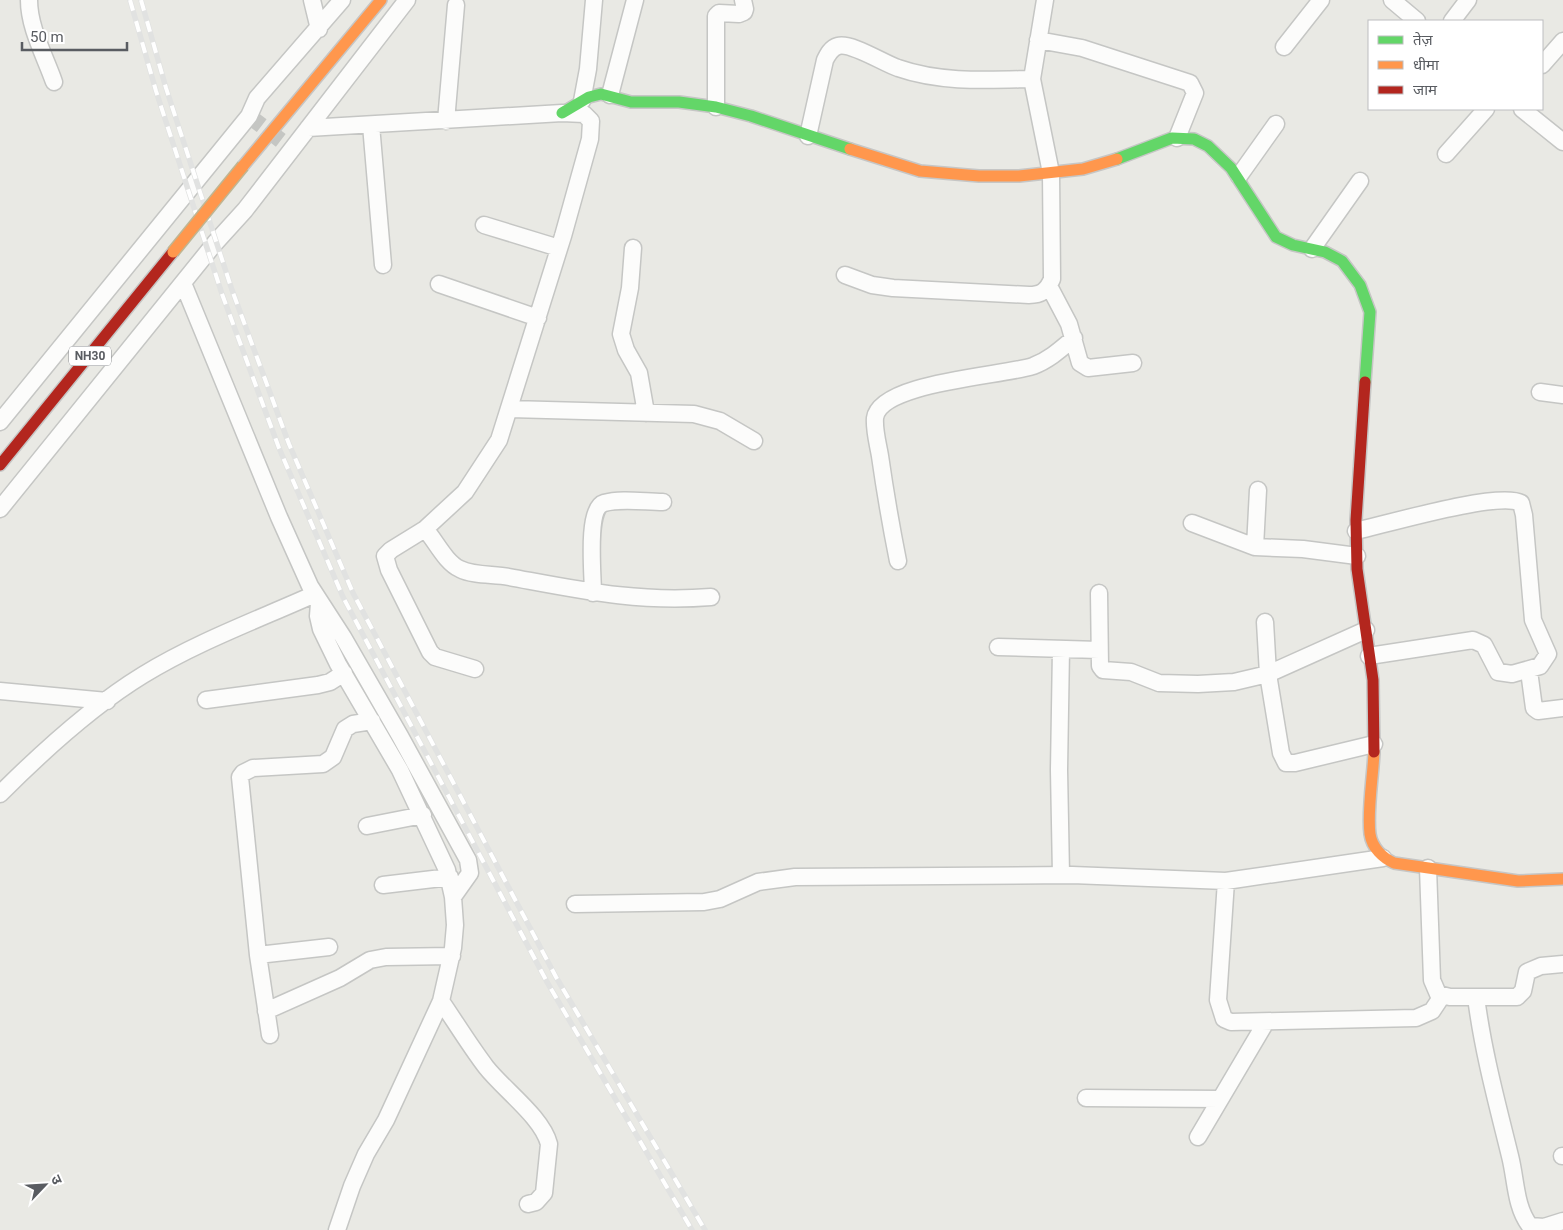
<svg xmlns="http://www.w3.org/2000/svg" width="1563" height="1230" font-family="Roboto,'Noto Sans Devanagari',sans-serif">
  <style>
    .lines { fill: none; stroke-linecap: round; stroke-linejoin: round }
    .street-tunnel { stroke: #c5c6c3; stroke-width: 16; stroke-dasharray: 16 8; stroke-linecap: butt }
    .street-casing { stroke: #c5c6c4; stroke-width: 19 }
    .fast-casing { stroke: #c6c6c5; stroke-width: 14 }
    .slow-casing { stroke: #c6c6c5; stroke-width: 14 }
    .jam-casing { stroke: #c6c6c5; stroke-width: 14 }
    .street { stroke: #fcfcfb; stroke-width: 16 }
    .fast { stroke: #63d668; stroke-width: 11 }
    .slow { stroke: #ff974d; stroke-width: 11 }
    .jam { stroke: #b3261e; stroke-width: 11 }
    .rail-casing { stroke: #e1e2e1; stroke-width: 5.5 }
    .rail { stroke: #fff; stroke-width: 4; stroke-dasharray: 11; stroke-linecap: butt }
    .slow-bridge-casing { stroke: #bfb693; stroke-width: 14; stroke-linecap: butt }
    .slow-bridge { stroke: #ff974d; stroke-width: 11 }
    .labels { text-anchor: middle; dominant-baseline: central; stroke-width: 4.5; stroke-linejoin: round; paint-order: stroke }
    .shield { fill: #fff; stroke: #8b8d90; stroke-width: 1 }
    .shield-label { font-size: 12px; font-weight: bold; fill: #595c61 }
  </style>
  <rect width="100%" height="100%" fill="#e9e9e4"/>
  <g class="lines">
    <path class="street-tunnel" d="M249 116 283 142"/>
    <g class="street-casing">
      <path id="street" d="M29 0C29 28 45 56 54 82
        M312 0 319 29
        M1392 0 1417 21
        M1452 21 1468 0
        M1038 40 1082 48 1190 83 1195 93 1177 138
        M1284 47 1321 0
        M1542 65 1563 41
        M610 95 635 0
        M582 101 588 69 594 0
        M716 107V16L719 13 739 14 744 12 745 9 743 0
        M1522 109 1563 142
        M446 121 456 5
        M371 125 383 265
        M308 128 562 113 584 114 591 121 590 139 563 236 499 440 465 492 425 529 391 550 385 556 389 570 430 652 435 657 475 669
        M808 136 825 60C828 54 831 48 838 46 851 42 885 64 898 68 941 83 988 80 1032 79
        M1446 154 1486 109
        M1239 176 1276 124
        M484 225 559 248
        M633 248 630 288 621 334 626 350 639 373 646 413
        M1312 249 1360 181
        M845 275 872 285 893 288 1029 295C1041 295 1047 291 1052 279L1051 173 1032 79 1045 0
        M183 283 279 517 310 586 343 637 400 736 468 860 470 873 453 897
        M439 284 538 318
        M1049 286 1069 324 1080 363 1088 368 1133 363
        M1540 392 1563 395
        M510 409 694 414 720 421 754 441
        M0 422 249 116 257 98 342 0
        M0 509 215 243 245 210 407 0
        M1192 523 1255 547 1303 549 1357 556
        M425 529C436 541 445 562 460 569 474 576 494 574 509 577 580 590 638 603 711 597
        M1356 531C1387 524 1498 491 1521 503L1524 515 1533 620 1548 654 1540 666 1512 674 1498 672 1484 645 1473 640 1369 656
        M1255 547 1258 490
        M898 561C891 526 885 491 880 456 878 444 874 430 875 418 880 382 1003 376 1033 366 1049 360 1061 349 1074 338
        M593 593C593 576 586 508 604 503 621 498 645 502 663 502
        M1099 593 1100 666 1103 670 1131 672 1159 683 1198 684 1234 682 1268 674 1366 630
        M319 603 318 616 321 629 338 664 400 770 447 870 453 897 455 925 453 948 441 1001 386 1120 366 1154 352 1186 337 1230
        M1265 622 1268 674 1281 753 1286 763H1295L1374 744
        M998 647 1099 650
        M1061 649 1059 770 1061 875
        M1529 671 1534 708 1538 711 1563 708
        M0 691 107 701
        M206 700 318 685 330 682 344 673
        M0 794C40 754 94 705 143 675 197 642 257 620 315 594
        M367 826 423 815
        M1428 868 1432 980 1438 994 1450 997H1517L1523 991 1527 972 1541 966 1563 964
        M1226 881 1218 1000 1224 1019 1231 1022 1416 1018 1432 1011 1442 996
        M383 885 450 877
        M575 904 704 902 720 899 758 882 795 877 1072 875 1226 881 1383 858
        M258 955 329 947
        M1476 997C1483 1052 1497 1103 1510 1156 1516 1179 1515 1207 1530 1226L1544 1227 1563 1221
        M441 1001C456 1023 470 1046 486 1067 504 1090 542 1117 549 1144L544 1193 536 1202 528 1204
        M266 1011 340 978 370 960 386 957 452 956
        M270 1035 258 955 240 777 243 773 253 768 323 764 333 757 345 729 353 724 372 721
        M1086 1098 1220 1099
        M1198 1137 1266 1022
        M1562 1156H1563"/>
    </g>
    <g class="fast-casing">
      <path id="fast" d="M562 113 589 97 601 94 631 102H679L716 107 751 116 850 149
        M1117 159 1172 138 1194 139 1208 146 1231 168 1276 237 1293 245 1325 252 1342 261 1360 285 1370 312 1365 382"/>
    </g>
    <g class="slow-casing">
      <path id="slow" d="M850 149 920 171 979 176H1019L1083 169 1117 159
        M243 166 381 0
        M1374 752C1373 777 1367 811 1370 834 1372 848 1383 858 1394 863L1518 881 1563 879"/>
    </g>
    <g class="jam-casing">
      <path id="jam" d="M1365 382 1356 520 1357 569 1373 680 1374 752
        M0 465 173 252"/>
    </g>
    <use href="#street" class="street"/>
    <use href="#fast" class="fast"/>
    <use href="#slow" class="slow"/>
    <use href="#jam" class="jam"/>
    <g class="rail-casing">
      <path id="rail" d="M130 0 156 91 222 294 279 448 343 597 547 982 692 1230
        M141 0 166 88 232 290 289 444 353 593 556 977 705 1230"/>
    </g>
    <use href="#rail" class="rail"/>
    <g class="slow-bridge-casing">
      <path id="slow-bridge" d="M173 252 243 166"/>
    </g>
    <use href="#slow-bridge" class="slow-bridge"/>
  </g>
  <g class="labels">
    <rect class="shield" x="69" y="346.5" width="42" height="19" rx="4"/>
    <g class="shield-label">
      <text x="90" y="356">NH30</text>
    </g>
  </g>
  <rect x="1368" y="20" width="175" height="90" fill="#ffffff" stroke="#bdbec0"/>
  <rect x="1378" y="36" width="25" height="8" fill="#63d668" stroke="#bdbec0"/>
  <text x="1413" y="45" font-size="15" fill="#595c61">तेज़</text>
  <rect x="1378" y="61" width="25" height="8" fill="#ff974d" stroke="#bdbec0"/>
  <text x="1413" y="70" font-size="15" fill="#595c61">धीमा</text>
  <rect x="1378" y="86" width="25" height="8" fill="#b3261e" stroke="#bdbec0"/>
  <text x="1413" y="95" font-size="15" fill="#595c61">जाम</text>
  <g transform="translate(45 1185) rotate(65)" stroke="#ffffff" stroke-width="4" paint-order="stroke">
  <path d="M0-4L9 19L0 12L-9 19Z" fill="#595c61"/>
  <text y="-8" font-size="14" font-weight="bold" text-anchor="middle" fill="#595c61">उ</text>
  </g>
  <path d="M22 42v8h105v-8" fill="none" stroke="#595c61" stroke-width="2.5"/>
  <text x="30" y="42" font-size="15" fill="#595c61" stroke="#ffffff" stroke-width="4" paint-order="stroke">50 m</text>
</svg>
